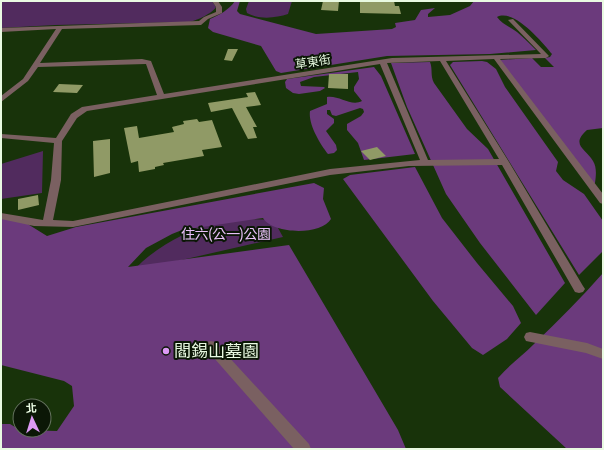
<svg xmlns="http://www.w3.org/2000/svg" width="604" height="450" font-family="'Asap Condensed','Noto Sans TC',sans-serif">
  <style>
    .green { fill: #512b5e }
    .forest { fill: #6b3a7c }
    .building { fill: #909a66 }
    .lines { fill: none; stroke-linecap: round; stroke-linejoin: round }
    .minor { fill: #7a6061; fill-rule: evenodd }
    .poi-dot { fill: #dc99f4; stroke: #0b1706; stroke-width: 1.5 }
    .labels { text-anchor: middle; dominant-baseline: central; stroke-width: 4; stroke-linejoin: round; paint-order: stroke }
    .far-street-label { font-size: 12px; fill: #e9fae2; stroke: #0b1706 }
    .park-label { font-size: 14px; fill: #eac1fa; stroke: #0b1706 }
    .near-poi-label { font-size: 17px; fill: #e9fae2; stroke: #0b1706; text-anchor: start }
  </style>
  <rect width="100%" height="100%" fill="#18330a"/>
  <path class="green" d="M1 1H212L216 7C213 13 196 21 189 22L55 25 1 28Z
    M249 1H292L288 14C276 18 259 20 247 13L246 9Z
    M43 151 42 193 1 199V164Z
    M221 218 278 220V228L283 237 133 271C159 243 187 233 221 218Z"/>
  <path class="forest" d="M235 1H240L237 11 240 14 316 34 392 29 396 27 395 23 415 20 421 10 435 8 428 14V17L450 15 470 6 474 1H603V128L587 130C570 145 586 149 593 161 597 167 596 176 595 183L593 184 499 60 532 58 541 67H554L545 58 550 57 552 54C543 43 514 8 497 17 502 24 510 27 517 32 524 38 530 44 536 50L490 54 387 56 281 73 276 71 261 46 213 32 208 28 210 19C219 15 229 10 235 1Z
    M482 61 487 62 496 69 505 87 558 162 556 171 563 180 584 194 603 221V251L579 275 450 65 453 62Z
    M430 62C433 70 430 75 434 83L467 129 488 149 565 283 536 315 480 243 446 194 407 107 391 63Z
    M374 67 381 76 415 154 364 160 358 143 347 130V124L361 116 364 112 363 109 360 108 336 116 332 115 330 110H327V114L334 119V123L326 131 336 145 337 150 334 153 328 154C320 144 308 124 310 111L327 104V97C339 95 351 107 362 101L354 91V87L359 79 358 72 314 77 300 82 301 86 324 87 325 88 320 91 299 94 293 93 286 88 285 82 287 79Z
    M415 167 442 218 477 263 513 306 521 323 507 339 483 355 472 348 433 301 343 179 350 175Z
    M314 183 324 188 323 199 331 219C321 236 272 234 263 218L182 230 172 234 146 248 128 267 289 245 398 430 406 449H1V424H10L20 430 57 431 74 406 72 386 64 381 1 365V216L26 223 47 236 76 227Z
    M603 273V449H567L500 387 498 378C509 365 522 356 534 344 558 321 581 298 603 273Z"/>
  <path class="building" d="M323 1H339L338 11 321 10Z
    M360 1H394L395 6H399L401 14 360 13Z
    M228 49H238L232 61 224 60Z
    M329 74H348V89L328 88Z
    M59 84 83 85 77 93 53 92Z
    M255 92 261 105 246 107 257 127H253L257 138 248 139 232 108 211 112 208 103 248 97 246 93Z
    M197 119 199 122 212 120 222 147 202 150 204 156 163 163 164 165 155 167V169L139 172 138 161 131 163 124 128 137 126 139 138 174 132 172 127 184 124 183 121Z
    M110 139V173L94 177 93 141Z
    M377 147 386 156 370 160 361 151Z
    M38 195 39 205 18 210V199Z"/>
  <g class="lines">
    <path class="minor" d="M212 1H218L222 7V13L208 19 201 25 62 29 40 63 142 59 151 61 164 94 392 58 541 54 508 20 513 19 549 56 546 58 500 59 603 194V204L600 203 494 59 446 61 509 162 583 286 585 289 583 292 579 293 575 292 502 165 409 166 330 175 73 227 34 226 1 219V213L43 220 51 180 54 143 1 138V134L56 138 71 114 82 107 157 95 146 64 38 67 28 81 1 102V96L23 79 56 29 1 32V28L199 21 204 17 216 12V7ZM440 61 499 159 428 160 387 63ZM380 64 420 160 330 169 73 221 53 220 61 180 62 141 77 118 87 111Z
      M530 332 587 343 603 349V359L586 353 526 341 524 337 526 333Z
      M211 341 215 342 309 444 311 449H294L207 350 205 346 207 342Z"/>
  </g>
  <circle class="poi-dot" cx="166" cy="351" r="4"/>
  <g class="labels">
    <g class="far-street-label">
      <text transform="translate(313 62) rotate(-9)">草東街</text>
    </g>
    <g class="park-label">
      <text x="226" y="234">住六(公一)公園</text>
    </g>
    <g class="near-poi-label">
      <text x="174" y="351">閻錫山墓園</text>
    </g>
  </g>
  <rect width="604" height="450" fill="none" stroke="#e9fae2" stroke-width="4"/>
  <g transform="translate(32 418) rotate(356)"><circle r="19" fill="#0b1706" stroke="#64725e"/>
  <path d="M0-3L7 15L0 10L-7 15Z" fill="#dc99f4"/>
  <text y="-6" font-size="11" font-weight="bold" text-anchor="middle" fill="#e9fae2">北</text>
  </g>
</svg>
